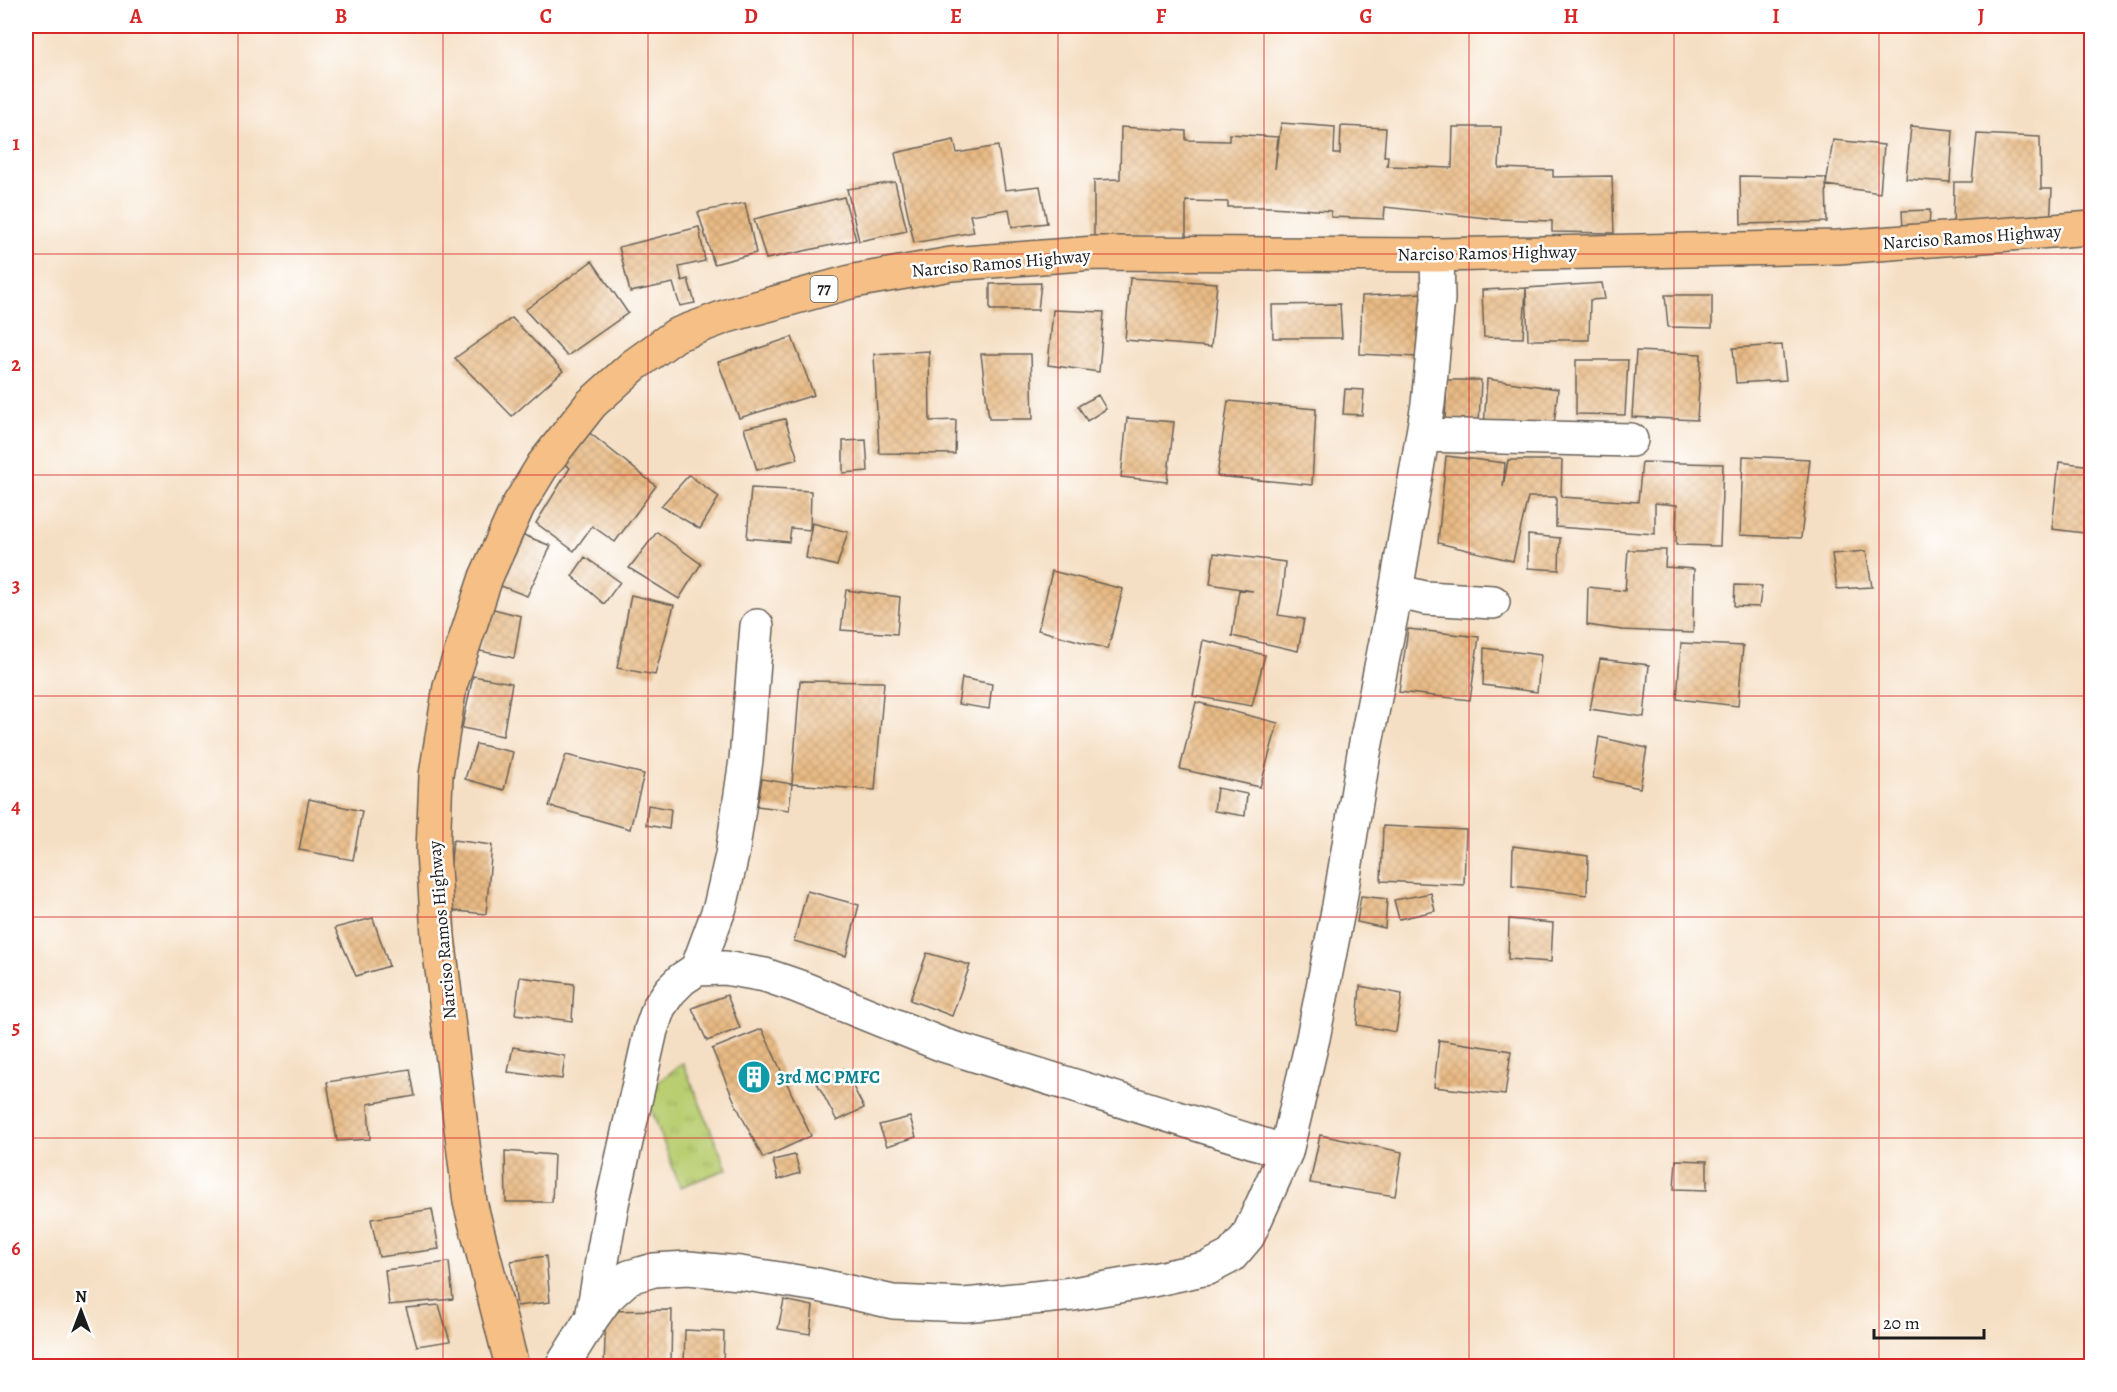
<svg xmlns="http://www.w3.org/2000/svg" width="2117" height="1392" font-family="Alegreya,serif">
  <style>
    .grass { fill: url(#grass-tufts); stroke: #6a7446; stroke-width: 1.5 }
    .building { fill: url(#building-cross-hatch) }
    .lines { fill: none; stroke-linecap: round; stroke-linejoin: round }
    .minor-casing { stroke: #686057; stroke-width: 36 }
    .highway-casing { stroke: #686057; stroke-width: 36 }
    .minor { stroke: #fff; stroke-width: 33 }
    .highway { stroke: #f5bf86; stroke-width: 33 }
    .grid { fill: none; stroke: #d62828; stroke-width: 1.5; stroke-opacity: 0.55 }
    .labels { text-anchor: middle; dominant-baseline: central; stroke-width: 5; stroke-linejoin: round; paint-order: stroke }
    .shield { fill: #fff; stroke: #606060; stroke-width: 1.5 }
    .shield-label { font-size: 16px; font-weight: bold; fill: #1c1c1c }
    .street-label { font-size: 18px; fill: #1c1c1c; stroke: #fff }
    .culture-label { font-size: 18px; font-weight: bold; fill: #0d838f; stroke: #fff; text-anchor: start }
    .neatline { fill: none; stroke: #d62828; stroke-width: 2 }
    .grid-label { font-size: 20px; text-anchor: middle; font-weight: bold; fill: #d62828 }
  </style>
  <defs>
    <pattern id="grass-tufts" width="24" height="20" patternUnits="userSpaceOnUse" patternTransform="scale(1.5)"><rect width="24" height="20" fill="#b9cd71"/><path d="M3 7l-1-3M5 7V3M7 7l1-3M15 17l-1-3M17 17v-4M19 17l1-3" fill="none" stroke="#9eaf61"/></pattern>
    <pattern id="building-cross-hatch" width="8" height="8" patternUnits="userSpaceOnUse" patternTransform="scale(1.5)"><rect width="8" height="8" fill="#e8ba84"/><path d="M0 0l8 8M0 8l8-8" fill="none" stroke="#c69f71"/></pattern>
  </defs>
  <rect width="100%" height="100%" fill="#fff"/>
  <filter id="ink" filterUnits="userSpaceOnUse"><feTurbulence type="fractalNoise" baseFrequency=".0167" numOctaves="2"/><feDisplacementMap in="SourceGraphic" scale="12" xChannelSelector="R" yChannelSelector="G"/><feConvolveMatrix kernelMatrix="1 2 1 2 8 2 1 2 1" color-interpolation-filters="sRGB"/></filter>
  <filter id="wash" filterUnits="userSpaceOnUse"><feTurbulence type="fractalNoise" baseFrequency=".008" numOctaves="4" result="noise"/><feDisplacementMap in="SourceGraphic" scale="24" xChannelSelector="R" yChannelSelector="G"/><feGaussianBlur stdDeviation="1.35" result="paint"/><feColorMatrix in="noise" values="0 0 0 0 0 0 0 0 0 0 0 0 0 0 0 0 0 1.4 0 .05"/><feComposite in="paint" operator="in"/></filter>
  <g filter="url(#wash)">
    <rect width="100%" height="100%" fill="#f5dfc4"/>
    <path class="grass" d="M683 1063 727 1169 680 1187 645 1092Z"/>
    <g id="blocks">
      <path class="building" d="M1281 123 1335 127 1334 154H1340L1341 126 1386 128 1384 156H1388L1387 166 1452 168 1453 127H1501L1499 168 1553 170V177L1612 176 1614 233 1552 232V221L1496 219 1385 207 1384 219 1331 217V211L1271 207H1228V202L1186 201V238L1094 237V180L1120 179 1121 127 1186 131V140L1229 141V134L1278 137 1275 169Z
        M1911 126 1953 130 1950 182 1906 179Z
        M1977 134 2040 137 2041 189H2052L2050 225 1953 229 1954 182H1972Z
        M954 140 957 153 998 146 1005 190 1040 186 1047 223 1012 227 1009 209 970 215 974 232 914 243 895 153Z
        M1833 140 1884 145 1880 193 1826 185Z
        M1740 176 1826 178 1827 222 1741 224Z
        M895 182 907 231 859 241 847 189Z
        M844 197 856 240 766 259 754 219Z
        M745 203 756 253 714 264 698 212Z
        M1930 210 1929 230H1903L1902 211Z
        M699 227 705 261 679 267 682 281 688 279 695 303 680 306 673 283 630 292 619 247Z
        M592 261 628 313 567 356 525 310Z
        M1130 278 1217 283 1211 347 1125 340Z
        M1041 283 1038 310H990V284Z
        M1602 283 1605 299 1590 300 1589 340H1528L1526 288Z
        M1526 288 1523 338 1484 337 1482 290Z
        M1422 293 1417 357 1360 354 1362 296Z
        M1665 295H1712V328L1668 327Z
        M1340 304 1342 338H1273L1272 305Z
        M1053 310 1104 312 1099 372 1048 365Z
        M512 318 563 371 512 416 455 358Z
        M792 337 814 395 739 418 718 362Z
        M1782 345 1786 380 1736 383 1733 348Z
        M929 351 930 421 956 420 955 454 879 453 874 354Z
        M1636 351 1701 354 1697 420 1632 417Z
        M981 354H1031L1033 419H989Z
        M1576 360H1628L1625 415 1576 414Z
        M1487 379 1558 389 1553 435 1484 428Z
        M1447 380H1481L1479 424 1445 422Z
        M1345 389 1364 390 1362 415 1343 414Z
        M1098 395 1106 409 1087 421 1078 406Z
        M1228 401 1316 409 1312 485 1217 476Z
        M1127 418 1174 422 1167 482 1121 477Z
        M785 419 798 459 757 470 744 428Z
        M586 430 656 486 615 542 592 526 574 551 536 523 570 468 559 460Z
        M866 440 868 471 843 473V441Z
        M1446 456 1505 463 1503 487 1508 460H1562L1561 497 1638 502 1642 462 1723 464 1720 546 1676 545 1677 505 1655 503V534L1556 527V497H1528L1513 561 1438 543Z
        M1743 456 1810 459 1801 538 1740 535Z
        M2059 462 2092 466V534L2052 529Z
        M689 475 719 497 700 529 661 506Z
        M751 488 811 491 810 530 791 528 789 542 747 538Z
        M812 523 848 532 837 566 806 558Z
        M516 532 551 546 527 596 496 584Z
        M657 532 701 564 679 599 629 568Z
        M1528 535 1560 538 1559 570 1528 568Z
        M1628 550H1666L1665 567 1694 569 1693 633 1622 630 1587 625 1588 587 1625 591Z
        M1866 551 1872 587 1837 589 1832 554Z
        M1214 553 1285 562 1282 595 1278 615 1304 619 1298 651 1232 636 1239 590 1253 591 1210 584Z
        M585 557 620 582 604 604 572 576Z
        M1052 571 1123 589 1108 649 1038 630Z
        M1735 585 1762 586 1759 607 1734 606Z
        M846 590 900 597 897 634 841 630Z
        M631 595 674 605 655 675 617 668Z
        M486 607 521 616 514 658 480 651Z
        M1408 629 1479 637 1470 700 1399 692Z
        M1203 640 1265 655 1252 706 1193 696Z
        M1681 643 1743 646 1738 706 1677 699Z
        M1484 648 1541 655 1537 692 1483 685Z
        M1600 659 1649 665 1644 717 1590 709Z
        M473 676 512 683 503 736 462 728Z
        M962 678 992 684 989 709 958 704Z
        M800 681 884 682 875 790 792 784Z
        M1196 702 1278 723 1260 787 1180 769Z
        M1599 737 1647 748 1640 788 1593 778Z
        M476 744 513 752 504 790 465 779Z
        M566 755 644 774 630 829 549 806Z
        M762 779 792 784 789 810 757 806Z
        M1217 788 1247 794 1245 816 1214 811Z
        M309 799 362 811 353 860 299 850Z
        M648 805 671 809 669 829 646 825Z
        M1383 826 1466 830 1464 885 1381 881Z
        M453 840 492 845 486 914 446 910Z
        M1513 846 1588 856 1587 895 1512 886Z
        M807 891 859 905 846 956 794 941Z
        M1431 893 1435 911 1399 919 1394 900Z
        M1361 896 1387 899 1385 928 1357 922Z
        M373 918 389 966 356 976 335 928Z
        M1509 919 1553 923 1551 962 1508 959Z
        M927 953 970 965 952 1016 910 1000Z
        M520 977 574 984 572 1021 515 1014Z
        M1360 986 1402 994 1396 1032 1357 1025Z
        M727 995 740 1028 707 1041 692 1008Z
        M762 1029 811 1136 763 1158 736 1105 712 1049Z
        M1439 1040 1511 1051 1505 1095 1434 1087Z
        M513 1047 565 1056 562 1079 508 1072Z
        M410 1069 415 1096 368 1104 370 1139 337 1141 327 1082Z
        M844 1069 864 1108 837 1121 816 1081Z
        M910 1117 916 1137 887 1146 879 1125Z
        M1320 1135 1402 1152 1395 1196 1310 1183Z
        M505 1151 554 1155 552 1202H506Z
        M795 1155 800 1173 778 1180 773 1160Z
        M1676 1160 1707 1161V1190L1674 1189Z
        M432 1209 439 1249 379 1257 371 1219Z
        M546 1256 550 1302 517 1306 511 1261Z
        M449 1262 453 1299 389 1305 385 1270Z
        M784 1300 813 1306 810 1334 778 1329Z
        M439 1305 450 1341 417 1346 406 1308Z
        M672 1310 671 1366H604L606 1311Z
        M685 1330 724 1332 723 1366H684Z"/>
    </g>
  </g>
  <g filter="url(#ink)">
    <use href="#blocks" fill-opacity="0" stroke="#686057" stroke-width="1.5"/>
    <g class="lines">
      <g class="minor-casing">
        <path id="minor" d="M1423 435 1631 440
          M1396 591 1425 598 1493 602
          M697 969 720 907 732 855 746 760 757 626
          M592 1318 607 1297 629 1277 654 1270 688 1268 740 1273 818 1285 893 1302 965 1305 1073 1294 1153 1280 1208 1268 1231 1256 1248 1236 1286 1152 1313 1038 1339 906 1364 753 1396 591 1428 404 1438 299 1437 255
          M562 1366 592 1318 612 1204 651 1030 659 1007 670 991 682 979 697 969 725 968 765 975 797 986 943 1045 1286 1152"/>
      </g>
      <g class="highway-casing">
        <path id="highway" d="M512 1366 470 1202 438 936 433 851 436 775 450 686 486 577 518 506 543 465 591 404 633 366 676 335 727 316 854 281 951 264 1095 253 1437 255 1838 247 2092 228"/>
      </g>
      <use href="#minor" class="minor"/>
      <use href="#highway" class="highway"/>
    </g>
  </g>
  <path class="grid" d="M238 26V1366M443 26V1366M648 26V1366M853 26V1366M1058 26V1366M1264 26V1366M1469 26V1366M1674 26V1366M1879 26V1366M26 254H2092M26 475H2092M26 696H2092M26 917H2092M26 1138H2092"/>
  <defs>
    <g id="building-disc" transform="scale(1.725)"><circle r="9.5" fill="#0f9aa8" stroke="#fff"/><path d="M-4-6H4V6H1V3H-1V6H-4ZM-2.5-4.3h1.7v1.8h-1.7ZM.8-4.3h1.7v1.8H.8ZM-2.5-1h1.7V.8h-1.7ZM.8-1h1.7V.8H.8Z" fill="#fff"/></g>
  </defs>
  <g fill-rule="evenodd">
    <use href="#building-disc" x="754" y="1077"/>
  </g>
  <g class="labels">
    <rect class="shield" x="810.5" y="276" width="27" height="26" rx="4.5"/>
    <g class="shield-label">
      <text x="824" y="289">77</text>
    </g>
    <g class="street-label">
      <text transform="translate(1972 237) rotate(-4)">Narciso Ramos Highway</text>
      <text transform="translate(1487 253) rotate(-1)">Narciso Ramos Highway</text>
      <text transform="translate(1001 263) rotate(-5)">Narciso Ramos Highway</text>
      <text transform="translate(442 930) rotate(-95)">Narciso Ramos Highway</text>
    </g>
    <g class="culture-label">
      <text x="777" y="1077">3rd MC PMFC</text>
    </g>
  </g>
  <rect width="2117" height="1392" fill="none" stroke="#fff" stroke-width="66"/>
  <g transform="translate(81 1311)" stroke="#ffffff" stroke-width="4.5" paint-order="stroke">
  <path d="M0-4.5L10 22L0 15L-10 22Z" fill="#1c1c1c"/>
  <text y="-9" font-size="16" font-weight="bold" text-anchor="middle" fill="#1c1c1c">N</text>
  </g>
  <path d="M1874 1329v9h110v-9" fill="none" stroke="#1c1c1c" stroke-width="3"/>
  <text x="1883" y="1329" font-size="18" fill="#1c1c1c" stroke="#ffffff" stroke-width="4.5" paint-order="stroke">20 m</text>
  <rect x="33" y="33" width="2051" height="1326" class="neatline"/>
  <g class="grid-label">
    <text x="136" y="23">A</text>
    <text x="341" y="23">B</text>
    <text x="546" y="23">C</text>
    <text x="751" y="23">D</text>
    <text x="956" y="23">E</text>
    <text x="1161" y="23">F</text>
    <text x="1366" y="23">G</text>
    <text x="1571" y="23">H</text>
    <text x="1776" y="23">I</text>
    <text x="1981" y="23">J</text>
    <text x="16" y="150">1</text>
    <text x="16" y="371">2</text>
    <text x="16" y="592">3</text>
    <text x="16" y="813">4</text>
    <text x="16" y="1034">5</text>
    <text x="16" y="1255">6</text>
  </g>
</svg>
